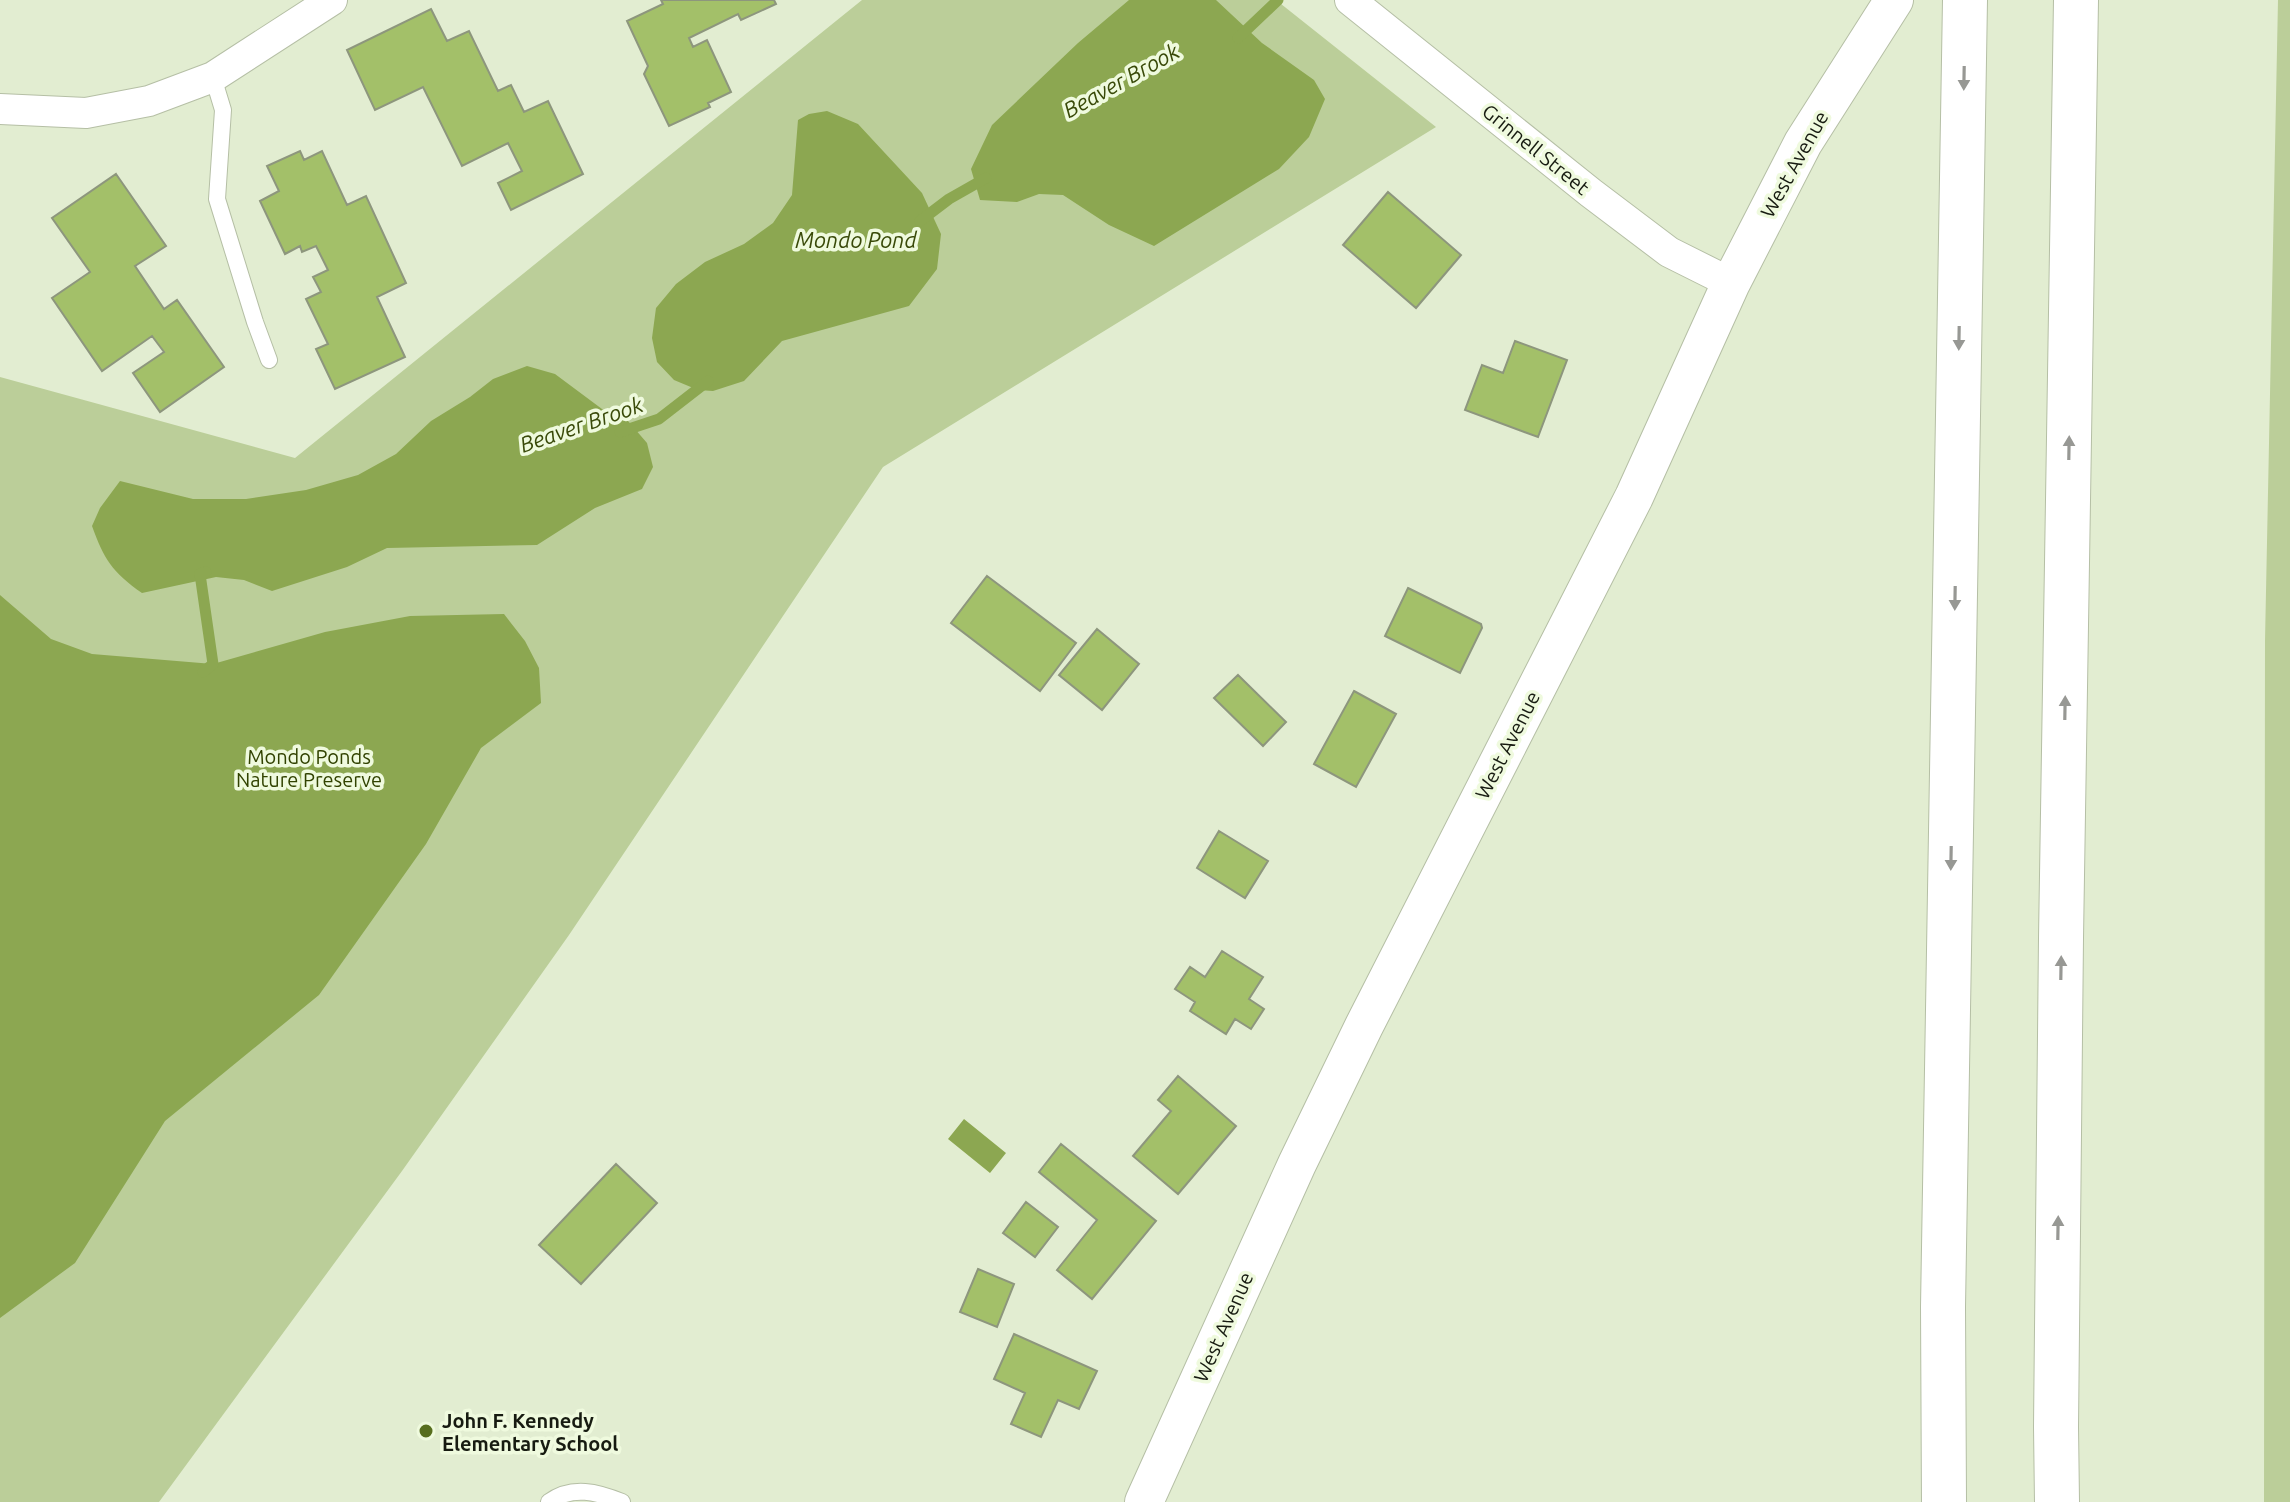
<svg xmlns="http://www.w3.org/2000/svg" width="2290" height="1502" font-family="Ubuntu,sans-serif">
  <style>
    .green { fill: #bbce99 }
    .water { fill: #8ca751 }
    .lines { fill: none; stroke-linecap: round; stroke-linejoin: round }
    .stream { stroke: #8ca751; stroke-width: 11 }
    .building { fill: #a3c069; stroke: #8d967d; stroke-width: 2 }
    .service-casing { stroke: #b5bfa5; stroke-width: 18 }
    .minor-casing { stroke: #b5bfa5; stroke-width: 32 }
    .tertiary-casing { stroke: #b5bfa5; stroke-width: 40 }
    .motorway-casing { stroke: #b5bfa5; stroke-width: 46 }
    .service { stroke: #fff; stroke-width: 16 }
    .minor { stroke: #fff; stroke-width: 30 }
    .tertiary { stroke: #fff; stroke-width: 38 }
    .motorway { stroke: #fff; stroke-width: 44 }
    .oneway { fill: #979894 }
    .poi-dot { fill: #576e1e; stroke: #effade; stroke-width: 3 }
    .labels { text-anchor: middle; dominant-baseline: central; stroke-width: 7; stroke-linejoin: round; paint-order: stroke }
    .street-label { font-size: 20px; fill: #171b11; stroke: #effade }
    .park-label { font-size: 20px; fill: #314200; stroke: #effade }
    .poi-label { font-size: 20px; font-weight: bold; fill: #171b11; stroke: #effade; text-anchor: start }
    .water-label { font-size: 22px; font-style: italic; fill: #394a09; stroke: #effade }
  </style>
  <rect width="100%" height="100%" fill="#e2edd1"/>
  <path class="green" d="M862 0H1276L1436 127 883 467 569 935 402 1171 159 1502H0V377L295 458Z
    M2278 0H2290V1502H2264L2265 641Z"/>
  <path class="water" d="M1129 0H1216L1262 43 1314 80 1325 99 1309 137 1279 169 1154 246 1109 225 1063 195 1039 194 1017 202 980 200 971 169 992 125 1078 43Z
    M827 111 858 124 922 193 941 234 937 269 909 306 782 341 744 381 713 391 698 390 674 380 657 362 652 338 656 308 676 284 705 262 744 244 773 223 792 195 798 120 809 114Z
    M527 366 555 374 602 409 628 421 647 443 653 467 642 489 595 508 537 545 387 548 347 567 272 591 244 580 216 577 142 593C112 572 104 559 92 526L100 508 120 481 193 499H246L306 490 358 475 396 454 431 421 470 397 493 379Z
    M0 595 51 639 92 654 213 664 325 632 410 616 504 614 525 641 539 668 541 703 481 748 426 844 319 995 165 1121 75 1263 0 1318Z
    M964 1119 1006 1153 990 1173 948 1139Z"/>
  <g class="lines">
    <path class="stream" d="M1238 38 1278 0
      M920 221 949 199 986 178
      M620 432 659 419 708 381
      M203 672 213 664 200 574 206 572"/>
  </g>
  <path class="building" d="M661 0H774L776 4 741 20 738 14 689 38 693 47 707 40 731 92 708 103 710 107 669 126 644 74 648 66 627 21 663 4Z
    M431 9 447 41 469 31 498 91 511 85 524 112 548 101 583 174 511 210 498 183 522 171 508 143 462 166 423 87 375 110 347 50Z
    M300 151 304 160 322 151 347 205 366 196 406 283 377 297 405 357 335 389 316 349 328 344 306 299 321 292 313 277 328 270 316 246 302 252 300 246 285 254 260 201 279 191 267 166Z
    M116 174 166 246 135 266 164 309 177 300 224 367 160 412 133 373 164 352 152 336 102 371 52 298 90 272 52 218Z
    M1388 192 1461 255 1416 308 1343 245Z
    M1515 341 1567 360 1538 437 1465 410 1482 365 1503 373Z
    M987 576 1076 643 1040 691 951 623Z
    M1408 588 1481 624 1482 628 1460 673 1385 636Z
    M1097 629 1139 664 1102 710 1059 675Z
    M1238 675 1286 722 1263 746 1214 698Z
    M1354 691 1396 714 1356 787 1314 764Z
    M1219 831 1268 861 1245 898 1197 868Z
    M1222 951 1263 977 1249 999 1264 1009 1251 1029 1235 1019 1226 1034 1190 1011 1195 1002 1175 989 1190 967 1205 977Z
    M1178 1076 1236 1126 1178 1194 1133 1156 1171 1111 1158 1100Z
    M1061 1144 1156 1221 1092 1299 1057 1270 1097 1220 1039 1172Z
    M616 1164 657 1203 581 1284 539 1245Z
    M1026 1202 1058 1227 1035 1257 1003 1233Z
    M978 1269 1014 1284 997 1327 960 1312Z
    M1014 1334 1097 1371 1079 1409 1058 1400 1041 1437 1011 1424 1025 1393 994 1379Z"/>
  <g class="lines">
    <g class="service-casing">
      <path id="service" d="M213 77 223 110 217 199 255 322 269 360
        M549 1502C572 1485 598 1492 622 1502"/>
    </g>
    <g class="minor-casing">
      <path id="minor" d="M1350 0 1591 193 1669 252 1731 283
        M0 109 86 113 149 101 213 77 332 0"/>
    </g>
    <g class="tertiary-casing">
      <path id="tertiary" d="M1144 1502 1297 1164 1364 1026 1634 497 1731 283 1803 143 1894 0"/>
    </g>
    <g class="motorway-casing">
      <path id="motorway" d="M1944 1502 1943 1307 1965 0
        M2057 1502 2056 1427 2061 938 2076 0"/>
    </g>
    <use href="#service" class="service"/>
    <use href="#minor" class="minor"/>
    <use href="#tertiary" class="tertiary"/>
    <use href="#motorway" class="motorway"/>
  </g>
  <defs><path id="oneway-solid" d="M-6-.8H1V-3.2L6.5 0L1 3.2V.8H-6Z" transform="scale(2)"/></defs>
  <g class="oneway">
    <use href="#oneway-solid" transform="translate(1964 78) rotate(91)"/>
    <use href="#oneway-solid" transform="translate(1959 338) rotate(91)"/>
    <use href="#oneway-solid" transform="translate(2069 448) rotate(-89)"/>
    <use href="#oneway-solid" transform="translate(1955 598) rotate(91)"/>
    <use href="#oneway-solid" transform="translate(2065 708) rotate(-89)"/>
    <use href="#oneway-solid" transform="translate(1951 858) rotate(91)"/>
    <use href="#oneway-solid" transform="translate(2061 968) rotate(-89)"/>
    <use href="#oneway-solid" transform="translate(2058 1228) rotate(-89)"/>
  </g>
  <circle class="poi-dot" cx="426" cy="1431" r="8"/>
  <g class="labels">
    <g class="street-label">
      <text transform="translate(1536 149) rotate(39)">Grinnell Street</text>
      <text transform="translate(1794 164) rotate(-61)">West Avenue</text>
      <text transform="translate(1507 745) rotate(-63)">West Avenue</text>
      <text transform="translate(1223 1327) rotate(-66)">West Avenue</text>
    </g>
    <g class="park-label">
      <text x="309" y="756">Mondo Ponds<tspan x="309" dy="23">Nature Preserve</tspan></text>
    </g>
    <g class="poi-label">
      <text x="442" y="1420">John F. Kennedy<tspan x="442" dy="23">Elementary School</tspan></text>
    </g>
    <g class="water-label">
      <text transform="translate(1121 80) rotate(-29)">Beaver Brook</text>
      <text x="856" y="239">Mondo Pond</text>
      <text transform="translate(581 424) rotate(-19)">Beaver Brook</text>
    </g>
  </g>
</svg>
